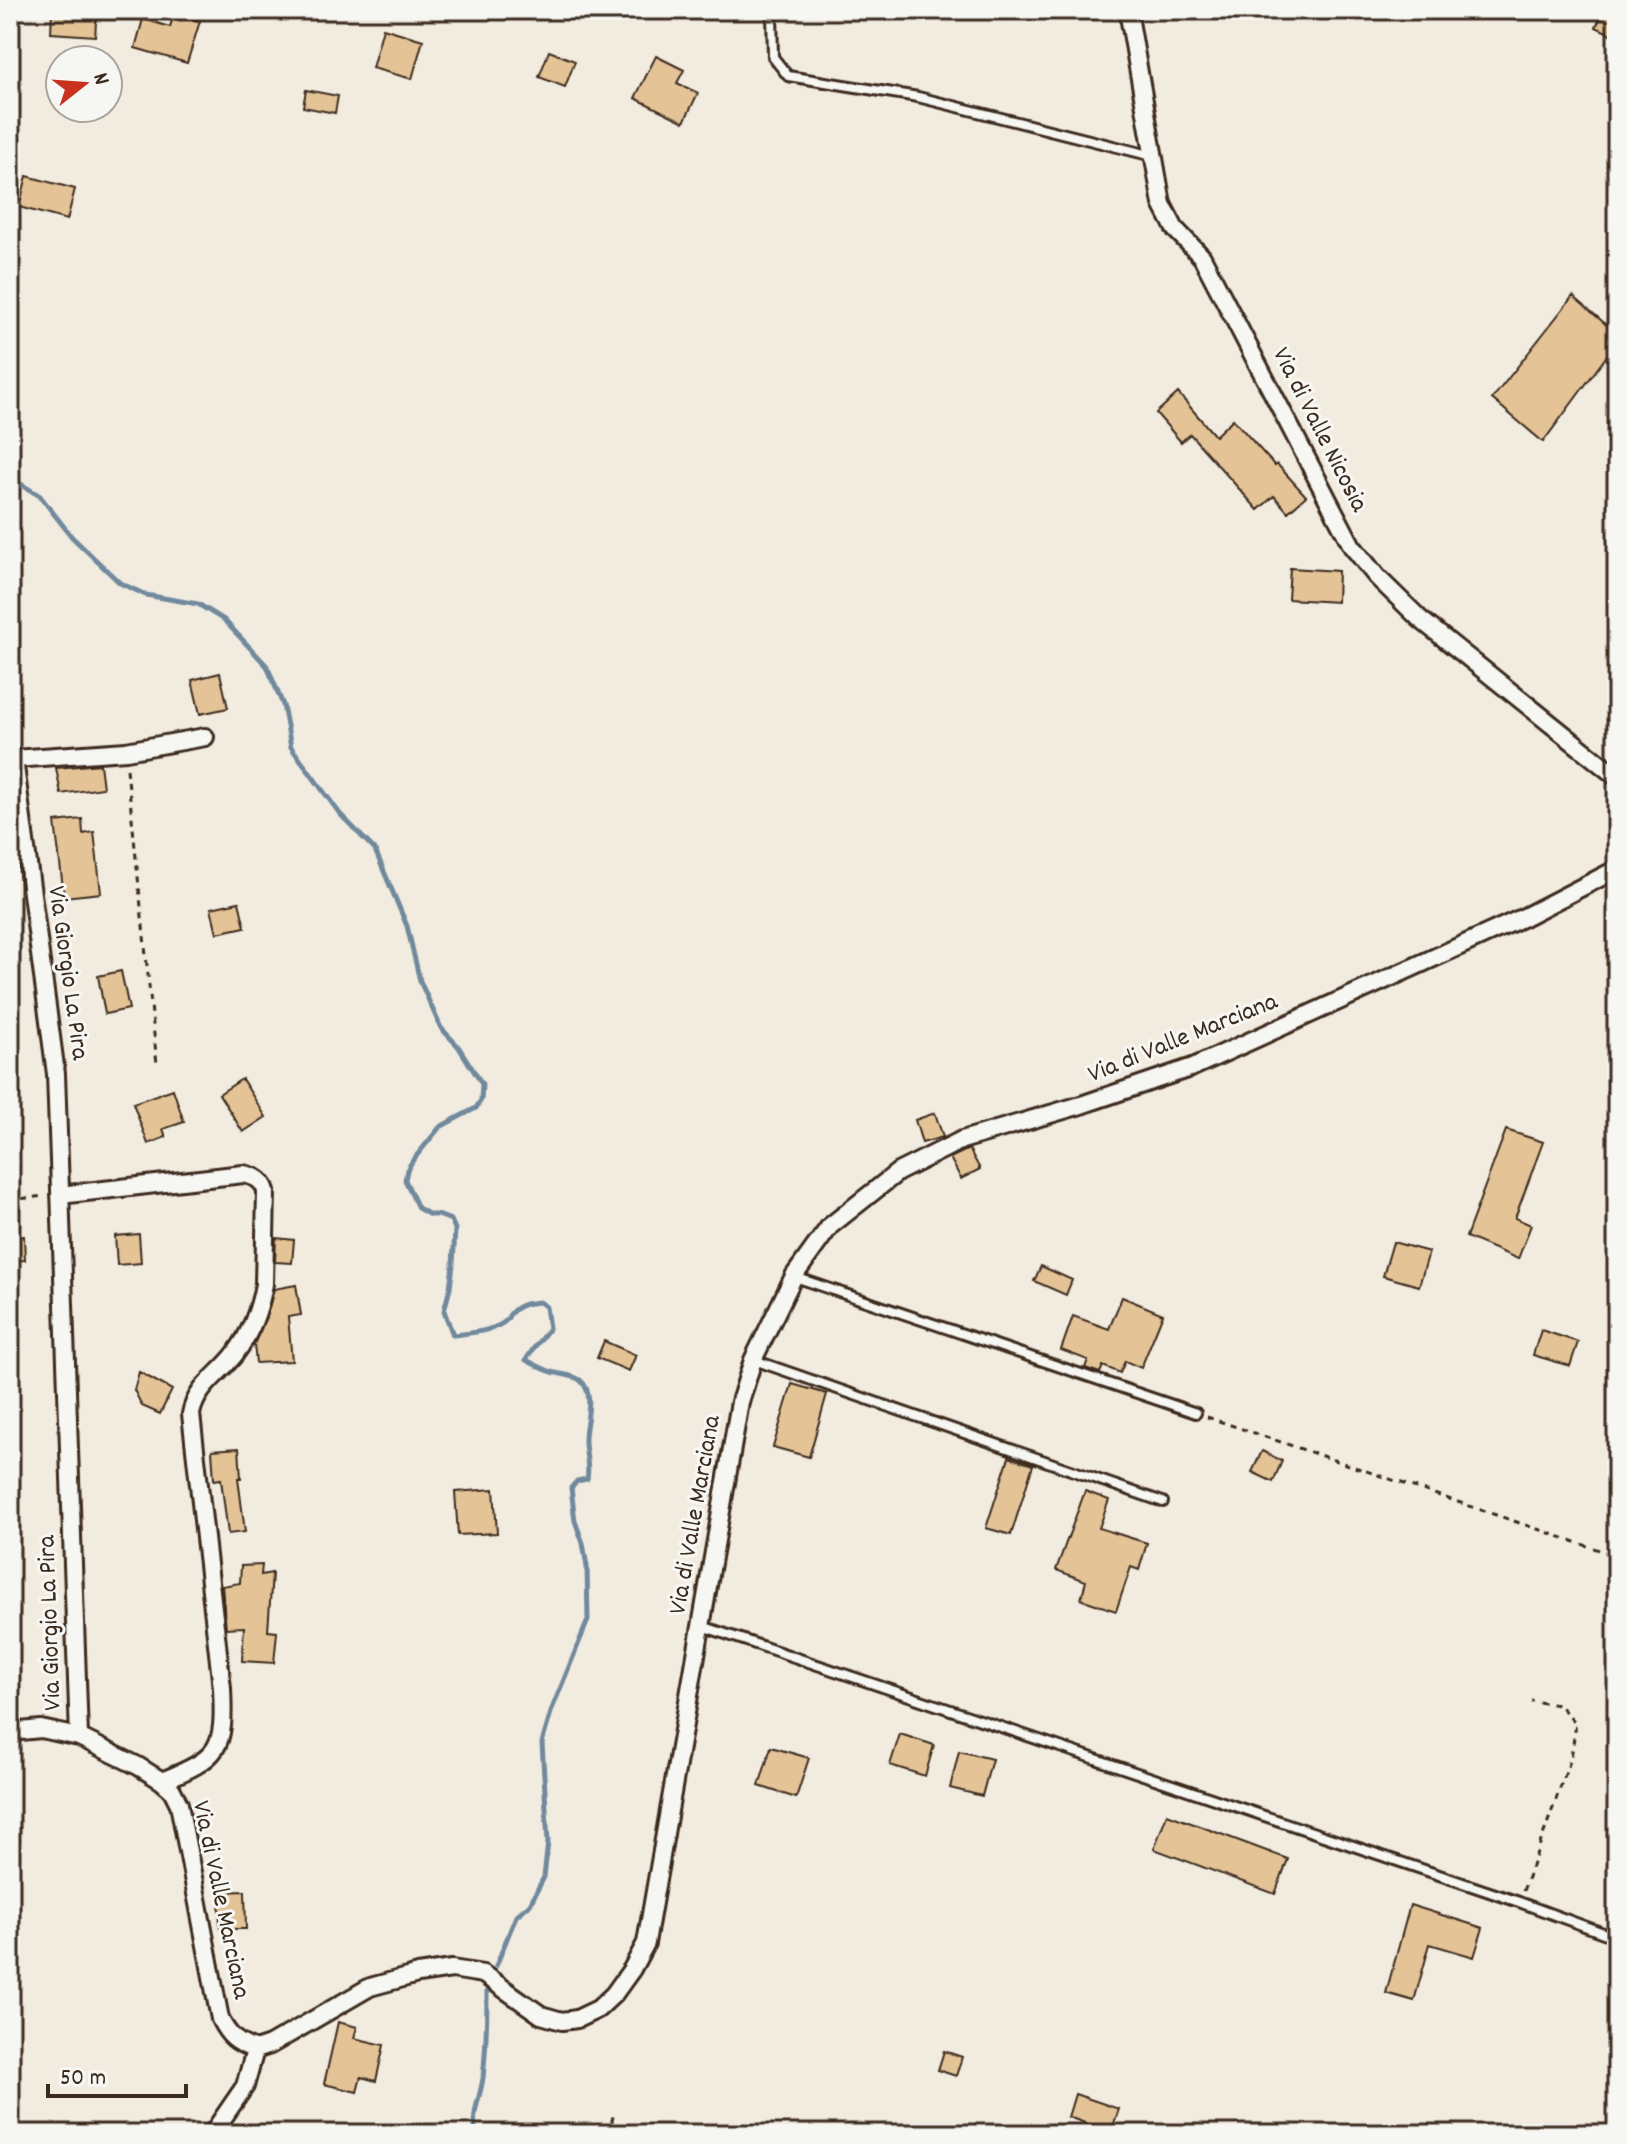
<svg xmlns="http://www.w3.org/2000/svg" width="1627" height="2144" font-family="Dekko,sans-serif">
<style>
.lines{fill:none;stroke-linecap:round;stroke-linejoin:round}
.stream{stroke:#71899d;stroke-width:5}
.building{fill:#e4c497;stroke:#3b2a1e;stroke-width:2}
.lane-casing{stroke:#3b2a1e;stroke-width:14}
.street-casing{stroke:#3b2a1e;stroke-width:22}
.path{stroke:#3b2a1e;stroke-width:3;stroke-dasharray:6 6;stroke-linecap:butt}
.lane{stroke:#f6f6f2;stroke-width:8}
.street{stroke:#f6f6f2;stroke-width:16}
.labels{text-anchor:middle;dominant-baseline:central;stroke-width:6;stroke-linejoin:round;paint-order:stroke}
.street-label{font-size:26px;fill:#3b2a1e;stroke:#f6f6f2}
</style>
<rect width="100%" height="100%" fill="#f2ece0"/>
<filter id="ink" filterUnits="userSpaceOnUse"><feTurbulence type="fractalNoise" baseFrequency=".0125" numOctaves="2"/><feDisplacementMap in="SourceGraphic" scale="16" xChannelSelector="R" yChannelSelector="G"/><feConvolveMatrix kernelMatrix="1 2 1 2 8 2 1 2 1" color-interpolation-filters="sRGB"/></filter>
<g filter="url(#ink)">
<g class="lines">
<!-- stream -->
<path class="stream" d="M 10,484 L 19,483 L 40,496 L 72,537 L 120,583 L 146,595 L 198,604 L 224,620 L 267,666 L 283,705 L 291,747 L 340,814 L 375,850 L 407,926 L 420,981 L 441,1028 L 458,1046 L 482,1084 L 481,1100 L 476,1108 L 440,1127 L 413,1160 L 407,1170 L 405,1180 L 418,1208 L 430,1215 L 438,1215 L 451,1220 L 455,1229 L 453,1265 L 450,1288 L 444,1311 L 453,1335 C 469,1333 489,1332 503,1323 C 509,1319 506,1319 511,1313 C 519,1304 529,1303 540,1302 L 546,1307 L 549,1328 C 542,1339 533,1347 526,1360 C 534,1364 541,1368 549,1371 C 559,1375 572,1374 580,1380 C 597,1394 584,1424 585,1441 C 585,1455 590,1465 587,1479 L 577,1481 L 571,1488 L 575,1521 L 583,1543 L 587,1567 L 588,1620 L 552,1709 L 542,1743 L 548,1842 L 544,1877 L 530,1904 L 516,1916 L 496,1966
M 476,2134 C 471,2112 480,2100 483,2078 C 486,2049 487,2020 487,1990"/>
</g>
<!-- building -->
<path class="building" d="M 52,10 L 97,10 L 95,36 L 51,33 Z
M 1604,10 L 1617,10 L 1617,37 L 1596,27 Z
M 174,13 L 200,21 L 187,63 L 135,48 L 143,19 L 170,27 Z
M 383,28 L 423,40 L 412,79 L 372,68 Z
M 549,51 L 575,61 L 565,87 L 539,77 Z
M 656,56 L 684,70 L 677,83 L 698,93 L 684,122 L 635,98 Z
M 306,90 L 338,96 L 335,113 L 303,107 Z
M 27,176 L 75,189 L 67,220 L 19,207 Z
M 1573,296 L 1617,334 L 1617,342 L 1543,442 L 1492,399 Z
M 1178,393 L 1215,436 L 1233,419 L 1275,466 L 1277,464 L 1306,496 L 1288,512 L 1274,496 L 1258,510 L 1190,434 L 1181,442 L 1156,413 Z
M 1290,568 L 1338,571 L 1337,602 L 1288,599 Z
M 220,673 L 228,708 L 200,714 L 192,680 Z
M 100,764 L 103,788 L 61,794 L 56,768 Z
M 82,819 L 83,834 L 94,832 L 101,893 L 64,897 L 55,822 Z
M 239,902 L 245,927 L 217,933 L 211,908 Z
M 121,971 L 129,1009 L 105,1014 L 98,976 Z
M 242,1079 L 266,1117 L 243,1132 L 219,1094 Z
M 173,1089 L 184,1122 L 163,1129 L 166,1137 L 148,1144 L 133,1103 Z
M 935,1113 L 943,1137 L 922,1143 L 915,1120 Z
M 1506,1130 L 1543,1142 L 1515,1218 L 1531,1225 L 1518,1259 L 1466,1237 Z
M 969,1149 L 980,1169 L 961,1179 L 950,1158 Z
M 139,1234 L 141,1263 L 117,1265 L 115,1236 Z
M 24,1236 L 25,1260 L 10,1261 L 10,1237 Z
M 276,1238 L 294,1240 L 292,1263 L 275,1262 Z
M 1393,1242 L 1429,1252 L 1419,1286 L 1383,1276 Z
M 1041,1266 L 1072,1280 L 1066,1295 L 1034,1281 Z
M 296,1285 L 301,1315 L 288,1317 L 292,1361 L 256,1363 L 254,1344 L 267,1315 L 274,1289 Z
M 1122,1297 L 1163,1314 L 1141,1368 L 1125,1361 L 1120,1373 L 1103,1366 L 1100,1373 L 1085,1368 L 1088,1360 L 1061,1350 L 1073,1316 L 1109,1329 Z
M 1541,1330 L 1578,1342 L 1570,1366 L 1533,1355 Z
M 604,1341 L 636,1355 L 629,1371 L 597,1358 Z
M 139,1372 L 172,1390 L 160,1414 L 142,1406 L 134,1390 Z
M 792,1384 L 827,1394 L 809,1457 L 773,1447 Z
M 239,1448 L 241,1478 L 238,1478 L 245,1532 L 228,1534 L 221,1479 L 214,1480 L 212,1450 Z
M 1262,1451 L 1282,1461 L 1273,1482 L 1252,1472 Z
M 1009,1457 L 1033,1465 L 1011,1535 L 986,1528 Z
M 494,1489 L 497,1533 L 458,1535 L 455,1492 Z
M 1085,1491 L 1109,1500 L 1099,1528 L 1147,1543 L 1139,1570 L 1131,1567 L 1116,1611 L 1081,1599 L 1086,1581 L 1056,1570 Z
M 262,1565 L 261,1575 L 272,1573 L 268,1631 L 277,1632 L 274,1663 L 242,1661 L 244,1627 L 226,1628 L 222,1586 L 240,1583 L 241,1566 Z
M 900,1734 L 934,1745 L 925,1776 L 890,1765 Z
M 771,1747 L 809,1758 L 796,1798 L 759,1786 Z
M 959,1751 L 992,1759 L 982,1796 L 950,1788 Z
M 1167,1814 L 1288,1859 L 1275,1894 L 1154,1849 Z
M 245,1891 L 246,1929 L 220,1929 L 219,1892 Z
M 1410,1905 L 1483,1928 L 1474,1957 L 1430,1944 L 1414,2001 L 1386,1993 Z
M 338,2022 L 357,2027 L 354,2038 L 384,2045 L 376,2081 L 361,2077 L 357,2092 L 324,2084 Z
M 944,2051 L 962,2057 L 956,2076 L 938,2070 Z
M 1075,2094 L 1119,2109 L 1111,2132 L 1068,2117 Z"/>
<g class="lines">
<!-- lane casing -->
<g class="lane-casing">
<path id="lane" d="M 769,10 L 772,14 L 773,57 L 788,76 L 918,97 L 1153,156
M 795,1277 L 1196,1413
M 754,1360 L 1163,1502
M 702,1626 L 1519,1902 L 1617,1938"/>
</g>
<!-- street casing -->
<g class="street-casing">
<path id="street" d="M 1128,10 L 1162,204 L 1175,229 L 1202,257 L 1352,546 L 1377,577 L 1420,619 L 1617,777
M 60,1195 L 243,1174 C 255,1176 263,1180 266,1191 L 264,1284 C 260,1308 250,1334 235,1354 C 219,1375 196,1387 191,1414 L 222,1688 C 225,1750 220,1757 162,1781
M 10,1732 L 41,1729 L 79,1737 L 138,1766 L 162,1781 L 172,1790 L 179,1804 L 220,2019 C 229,2037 236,2042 255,2050 L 270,2045 L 370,1987 L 418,1974 L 452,1969 L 483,1974 L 541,2015 L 562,2021 L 577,2019 L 598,2009 L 614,1994 L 632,1969 L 646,1943 L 740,1402 L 753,1360 L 794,1276 L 830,1226 L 898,1172 L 962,1140 L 1081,1105 L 1193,1067 L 1524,917 L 1617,869
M 79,1737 L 56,1074 L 14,759 L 126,751 L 205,737
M 212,2134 L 245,2086 L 255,2050"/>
</g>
<!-- path -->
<path class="path" d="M 127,769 L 157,1064
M 10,1200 L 44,1196
M 1207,1417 L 1617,1556
M 1523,1891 L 1571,1758 L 1576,1723 L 1559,1705 L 1531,1701
M 609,2134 L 614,2112"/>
<!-- lane -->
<use href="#lane" class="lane"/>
<!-- street -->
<use href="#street" class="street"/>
</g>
</g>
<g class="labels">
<!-- street labels -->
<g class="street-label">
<text transform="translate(1319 430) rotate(63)">Via di Valle Nicosia</text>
<text transform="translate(67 973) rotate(82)">Via Giorgio La Pira</text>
<text transform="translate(1183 1039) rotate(-22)">Via di Valle Marciana</text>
<text transform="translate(696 1515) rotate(-80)">Via di Valle Marciana</text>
<text transform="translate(51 1623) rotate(-92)">Via Giorgio La Pira</text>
<text transform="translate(220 1900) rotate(78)">Via di Valle Marciana</text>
</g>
</g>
<!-- margin -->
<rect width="1627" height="2144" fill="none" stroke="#f6f6f2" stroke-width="40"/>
<rect x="20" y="20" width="1587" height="2104" fill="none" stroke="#3b2a1e" stroke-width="3" filter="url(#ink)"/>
<!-- north arrow -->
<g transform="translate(84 84) rotate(73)"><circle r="38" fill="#f6f6f2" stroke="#aba49d" stroke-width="2"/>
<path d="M0-6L14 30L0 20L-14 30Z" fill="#c8321e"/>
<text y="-12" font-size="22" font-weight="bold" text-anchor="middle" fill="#3b2a1e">N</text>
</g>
<!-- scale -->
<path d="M48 2084v12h138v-12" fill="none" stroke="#3b2a1e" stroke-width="4"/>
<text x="60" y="2084" font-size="24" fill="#3b2a1e" stroke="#f6f6f2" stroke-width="6" paint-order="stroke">50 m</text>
</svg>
